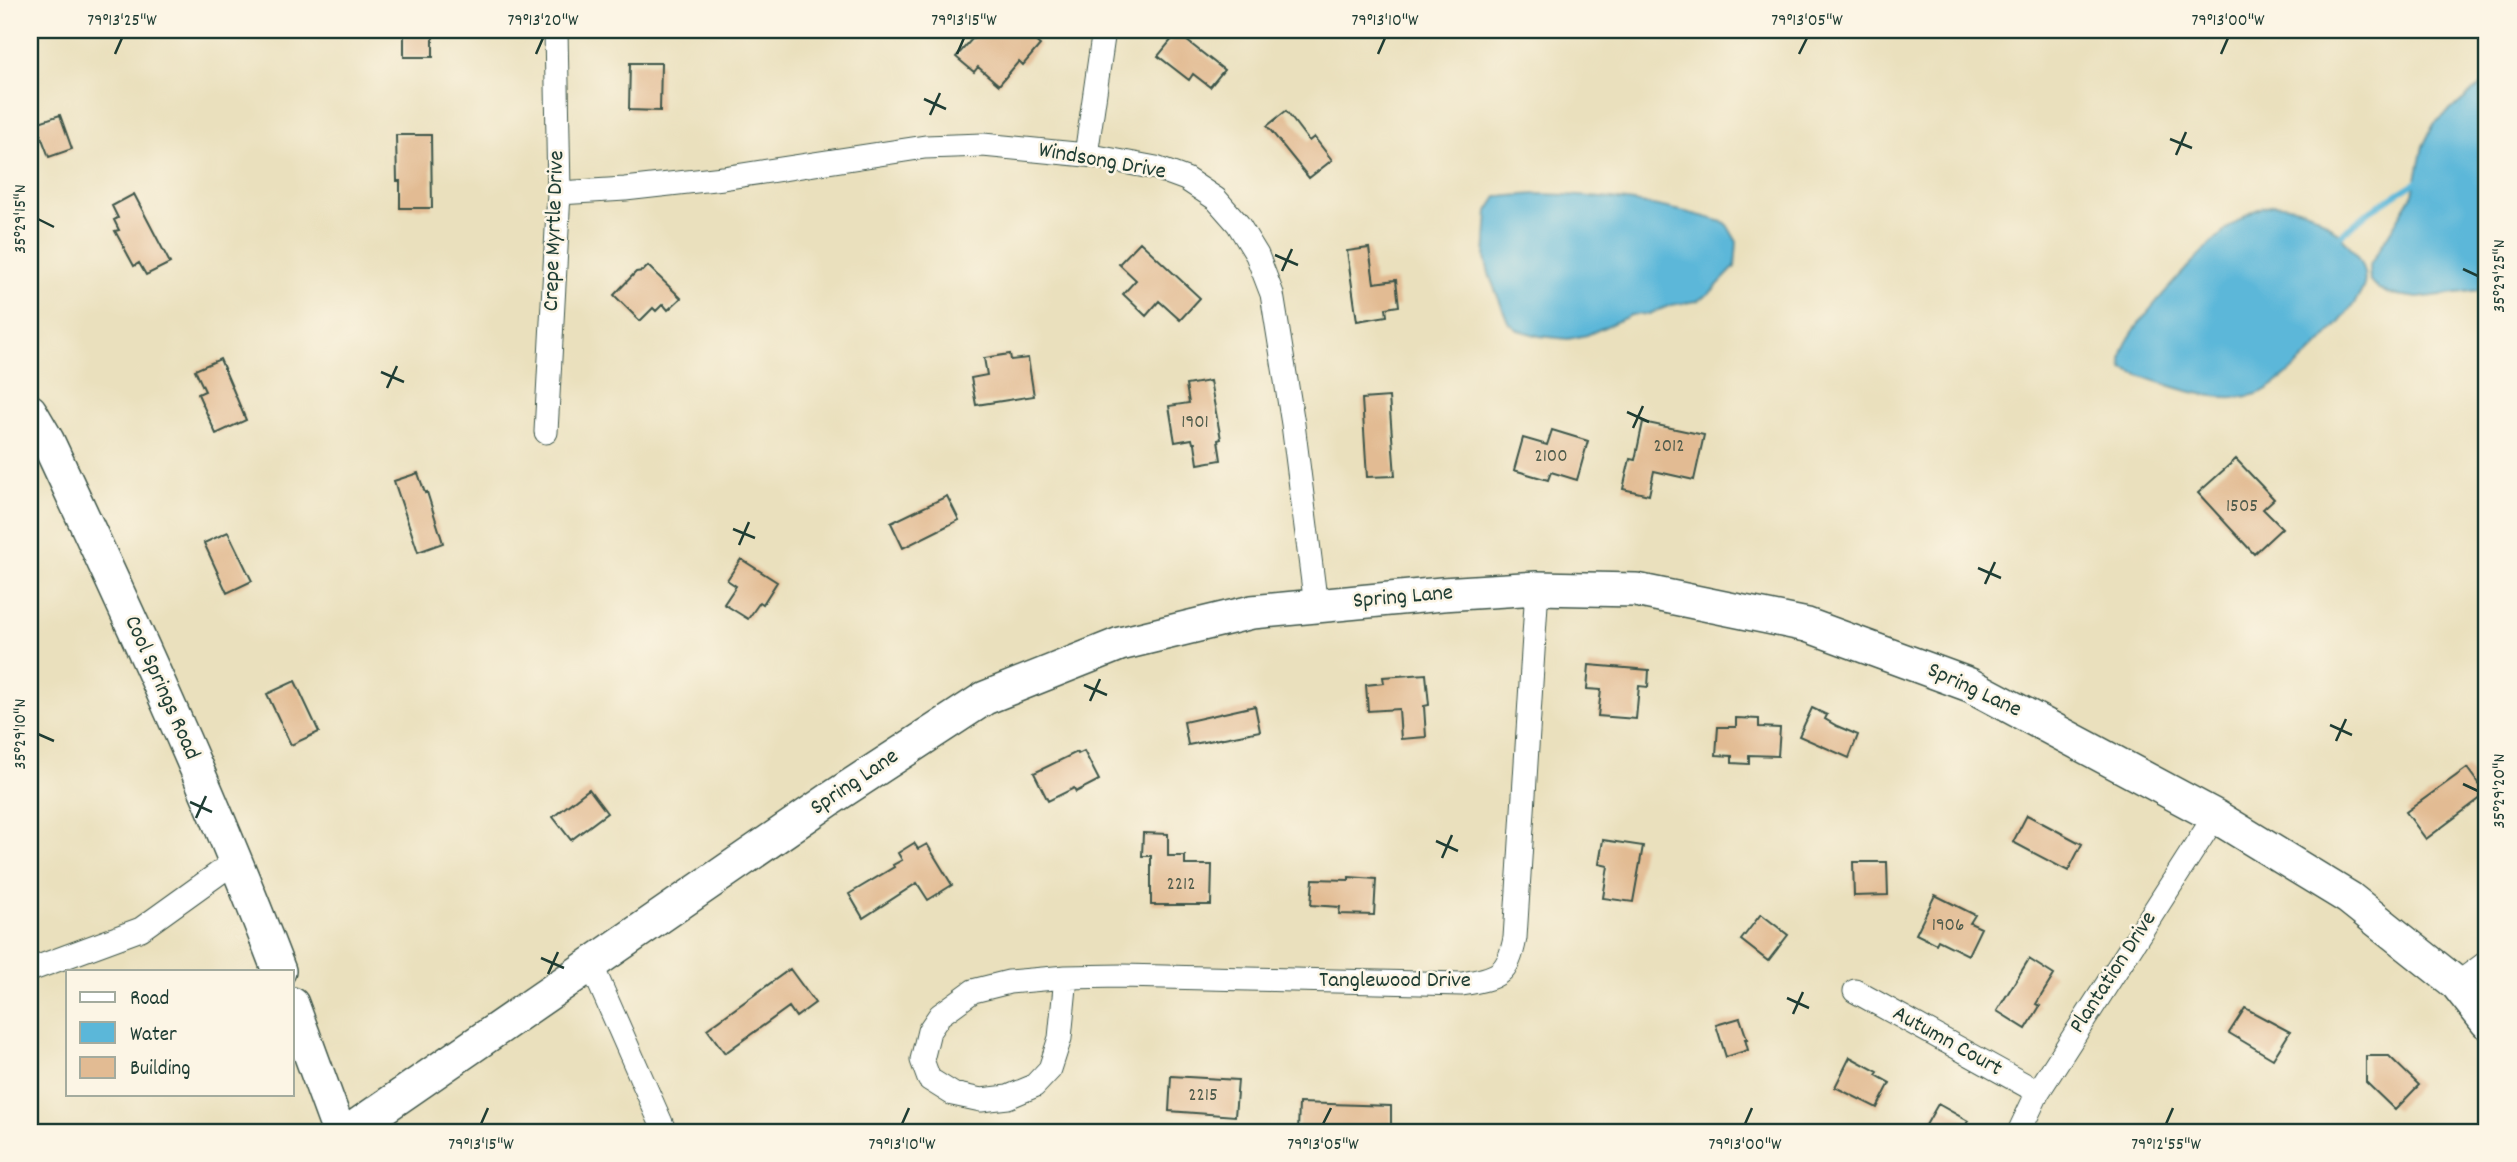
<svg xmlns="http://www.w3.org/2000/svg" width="2517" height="1162" font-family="Dekko,sans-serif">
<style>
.water{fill:#5bb7d9;stroke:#3d7a86;stroke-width:2}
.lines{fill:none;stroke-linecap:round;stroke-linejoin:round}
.stream{stroke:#5bb7d9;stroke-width:6}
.building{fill:#e2bb93}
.street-casing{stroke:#3d5549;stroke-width:25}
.secondary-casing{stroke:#3d5549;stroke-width:36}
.street{stroke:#fff;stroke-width:23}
.secondary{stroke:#fff;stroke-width:33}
.ticks{fill:none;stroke:#1f3d34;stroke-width:2.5}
.labels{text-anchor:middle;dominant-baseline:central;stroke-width:5;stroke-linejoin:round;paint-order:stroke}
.number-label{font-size:19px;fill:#505c4c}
.street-label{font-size:23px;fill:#1f3d34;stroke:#fcf5e5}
.neatline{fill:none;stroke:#1f3d34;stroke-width:2.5}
.ticks-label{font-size:18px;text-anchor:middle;fill:#1f3d34}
</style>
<rect width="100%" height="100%" fill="#fcf5e5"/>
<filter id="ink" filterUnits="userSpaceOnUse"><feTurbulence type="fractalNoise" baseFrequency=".0143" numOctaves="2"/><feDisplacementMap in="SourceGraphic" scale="14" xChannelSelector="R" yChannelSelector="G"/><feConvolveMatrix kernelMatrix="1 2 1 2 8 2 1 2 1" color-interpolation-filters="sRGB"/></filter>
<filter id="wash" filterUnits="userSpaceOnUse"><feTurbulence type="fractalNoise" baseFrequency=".00686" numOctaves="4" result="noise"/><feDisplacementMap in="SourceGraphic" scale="28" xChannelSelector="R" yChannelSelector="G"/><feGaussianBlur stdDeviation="1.57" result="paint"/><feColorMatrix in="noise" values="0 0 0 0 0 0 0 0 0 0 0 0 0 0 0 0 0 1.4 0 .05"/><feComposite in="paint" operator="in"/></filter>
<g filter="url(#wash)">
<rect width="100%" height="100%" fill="#eae0bd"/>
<!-- water -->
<path class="water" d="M 2487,80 L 2487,289 L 2418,298 L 2389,294 L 2377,288 L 2370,281 L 2369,266 L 2413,194 L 2423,146 L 2434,124 Z
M 1536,194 C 1600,195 1665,204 1726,223 L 1737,242 L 1735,267 L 1711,292 L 1697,301 L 1671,305 L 1649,314 L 1631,315 L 1587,335 L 1568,339 L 1539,336 L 1518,330 L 1508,322 L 1490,277 L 1485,258 L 1488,211 L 1497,197 Z
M 2274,204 C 2286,205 2299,207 2310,212 C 2331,222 2370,260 2364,285 C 2357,311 2283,386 2257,394 C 2217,406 2160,383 2123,369 C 2122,361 2121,355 2124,348 C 2136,319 2212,238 2239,220 C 2250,212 2261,207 2274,204 Z"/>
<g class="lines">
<!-- stream -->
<path class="stream" d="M 805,31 L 805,30
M 2335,240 L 2371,210 L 2423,178"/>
</g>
<g id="blocks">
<!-- building -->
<path class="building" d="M 404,30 L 433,30 L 433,57 L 404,57 Z
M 980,30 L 1022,30 L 1040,45 L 1023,65 L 1019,61 L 999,85 L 978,67 L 974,72 L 956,57 Z
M 1177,33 L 1224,70 L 1210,87 L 1193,74 L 1189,80 L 1158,56 Z
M 630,63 L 661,63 L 660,111 L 629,110 Z
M 1286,111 L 1309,141 L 1314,137 L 1332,160 L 1309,178 L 1267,126 Z
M 60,115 L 72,149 L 49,157 L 36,123 Z
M 396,135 L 431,135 L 432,208 L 400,208 L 400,181 L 397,181 Z
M 134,194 L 170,263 L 146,275 L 139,263 L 134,266 L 115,231 L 119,230 L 114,220 L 118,218 L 112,206 Z
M 1140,242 L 1200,298 L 1180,320 L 1159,301 L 1146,316 L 1123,294 L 1136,280 L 1119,264 Z
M 1369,248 L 1374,283 L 1396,280 L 1399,306 L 1386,308 L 1387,316 L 1357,321 L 1347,251 Z
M 648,266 L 681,298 L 668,310 L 663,304 L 656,311 L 653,308 L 640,321 L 614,295 L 636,272 L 643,271 Z
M 1010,354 L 1011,360 L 1028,358 L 1034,396 L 976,405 L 971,378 L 987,375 L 984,358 Z
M 220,359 L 246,420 L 216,434 L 198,394 L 205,391 L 195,370 Z
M 1210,381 L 1221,439 L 1218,440 L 1221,460 L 1198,464 L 1195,443 L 1193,443 L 1192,439 L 1175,442 L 1169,406 L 1189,403 L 1186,385 Z
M 1389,397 L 1395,476 L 1367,477 L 1362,399 Z
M 1643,422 L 1704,435 L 1694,480 L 1654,471 L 1649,495 L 1623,489 L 1630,459 L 1635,460 Z
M 1552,430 L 1588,441 L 1577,480 L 1551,472 L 1548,480 L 1514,470 L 1523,438 L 1547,445 Z
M 2236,459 L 2274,499 L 2263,509 L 2282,528 L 2254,554 L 2198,493 Z
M 418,473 L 425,493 L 427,492 L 443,543 L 418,552 L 394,481 Z
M 947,496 L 959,520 L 903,548 L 891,523 Z
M 228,532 L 252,581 L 227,593 L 204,543 Z
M 741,559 L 777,582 L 763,604 L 760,602 L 748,619 L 724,604 L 736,586 L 727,580 Z
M 1589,665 L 1649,670 L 1648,687 L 1639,686 L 1636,719 L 1598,716 L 1601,690 L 1587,689 Z
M 1426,674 L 1429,705 L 1424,706 L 1426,737 L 1401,739 L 1399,709 L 1368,711 L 1366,685 L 1384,683 L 1383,677 Z
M 295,681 L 319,732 L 291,745 L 267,694 Z
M 1255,706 L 1260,731 L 1188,745 L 1184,722 Z
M 1812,708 L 1827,715 L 1825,719 L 1837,726 L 1858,735 L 1849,758 L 1799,736 Z
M 1736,718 L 1759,719 L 1759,727 L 1780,728 L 1778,756 L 1749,755 L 1749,764 L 1732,763 L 1732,756 L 1716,755 L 1718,727 L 1736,727 Z
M 1084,751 L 1099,780 L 1076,792 L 1074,788 L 1048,801 L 1034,773 L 1077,752 L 1078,754 Z
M 2467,768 L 2486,794 L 2426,839 L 2406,812 Z
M 589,789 L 607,813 L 571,840 L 553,817 Z
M 2027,815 L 2082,844 L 2068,871 L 2013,842 Z
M 1143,833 L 1168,834 L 1168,856 L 1185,856 L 1185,865 L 1212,865 L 1211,905 L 1151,905 L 1151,856 L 1142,856 Z
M 1603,840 L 1643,846 L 1633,902 L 1603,898 L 1608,866 L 1599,864 Z
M 914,843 L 918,849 L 927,844 L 952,885 L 928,900 L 917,883 L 863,918 L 849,894 L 894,867 L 893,865 L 902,860 L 898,853 Z
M 1853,862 L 1887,862 L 1888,895 L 1854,896 Z
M 1349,877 L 1376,879 L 1374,915 L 1339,914 L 1340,907 L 1311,905 L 1313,879 L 1349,880 Z
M 1935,895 L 1975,915 L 1970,923 L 1981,928 L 1968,955 L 1938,940 L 1936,944 L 1916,934 Z
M 1761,914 L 1788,935 L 1768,961 L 1741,940 Z
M 2029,959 L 2054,975 L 2036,1004 L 2040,1006 L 2026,1029 L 1997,1011 Z
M 790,969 L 815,1003 L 796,1017 L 789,1007 L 725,1053 L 707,1029 Z
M 2245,1008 L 2290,1032 L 2273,1059 L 2229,1033 Z
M 1740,1018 L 1747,1039 L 1745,1039 L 1748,1050 L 1726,1057 L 1716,1025 Z
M 2366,1056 L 2389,1056 L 2419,1085 L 2395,1110 L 2366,1082 Z
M 1850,1057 L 1878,1072 L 1876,1075 L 1890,1083 L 1877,1108 L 1835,1087 Z
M 1171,1076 L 1238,1080 L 1235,1116 L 1169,1111 Z
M 1299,1103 L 1391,1106 L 1391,1132 L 1298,1132 Z
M 1938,1104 L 1968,1121 L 1962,1132 L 1922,1132 Z"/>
</g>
</g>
<g filter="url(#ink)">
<use href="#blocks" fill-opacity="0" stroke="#3d5549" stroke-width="2"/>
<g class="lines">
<!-- street casing -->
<g class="street-casing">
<path id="street" d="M 1086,155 L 1104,30
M 559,193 L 625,189 L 723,178 L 925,147 L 983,145 L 1086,155 L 1156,168 L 1186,179 L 1216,199 L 1238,224 L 1257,255 L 1272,294 L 1293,424 L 1316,606
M 546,432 L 559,193 L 556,30
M 591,964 L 665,1132
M 30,970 L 141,929 L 237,860
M 1066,977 L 1122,976 L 1462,984 C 1498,978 1508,975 1515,938 L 1537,588
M 1066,977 L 1060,1038 L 1050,1069 L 1034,1086 L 1008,1097 L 981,1100 L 953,1094 L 929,1079 L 922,1060 L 929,1031 L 940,1015 L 973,991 L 1009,982 Z
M 2457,984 L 2487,962
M 1855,991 L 2038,1092
M 2019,1132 L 2038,1092 L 2215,816"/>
</g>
<!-- secondary casing -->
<g class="secondary-casing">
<path id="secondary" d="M 30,411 L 47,440 C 129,615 210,790 279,971
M 292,1004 L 339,1132
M 348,1132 L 832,798 L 985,698 L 1120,644 L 1252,612 L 1442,594 L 1537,588 L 1636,590 L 1807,625 L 1970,685 L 2215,816 L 2349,898 L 2457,984 L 2487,1022"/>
</g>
<!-- street -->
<use href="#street" class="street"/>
<!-- secondary -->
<use href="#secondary" class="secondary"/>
</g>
</g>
<!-- ticks -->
<path class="ticks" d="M 115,54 L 122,38M 536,54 L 543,38M 957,54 L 964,38M 1378,54 L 1385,38M 1799,54 L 1807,38M 2221,54 L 2228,38M 924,99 L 946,109M 930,115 L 940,93M 2170,139 L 2192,148M 2176,155 L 2186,132M 38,219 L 54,227M 1275,255 L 1298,265M 2463,269 L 2478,276M 1282,271 L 1292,249M 381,372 L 404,382M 387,388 L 397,366M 1627,412 L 1649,422M 1633,428 L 1643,406M 733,529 L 755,538M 739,545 L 749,522M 1978,568 L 2001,578M 1985,584 L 1995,562M 1084,685 L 1107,695M 1090,701 L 1100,679M 2330,725 L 2352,735M 38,734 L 54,741M 2336,741 L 2346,719M 2463,784 L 2478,791M 190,802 L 212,812M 196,818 L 206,796M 1436,841 L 1458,851M 1442,858 L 1452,835M 541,958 L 564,968M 548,974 L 558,952M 1787,998 L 1809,1008M 1793,1014 L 1803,992M 481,1124 L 488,1108M 902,1124 L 909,1108M 1323,1124 L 1331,1108M 1745,1124 L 1752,1108M 2166,1124 L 2173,1108"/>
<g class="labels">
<!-- number labels -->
<g class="number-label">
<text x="1195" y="423">1901</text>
<text x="1669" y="447">2012</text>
<text x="1551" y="457">2100</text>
<text x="2242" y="507">1505</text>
<text x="1181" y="885">2212</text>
<text x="1948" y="926">1906</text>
<text x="1203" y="1096">2215</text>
</g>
<!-- street labels -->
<g class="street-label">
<text transform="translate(1102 162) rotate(10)">Windsong Drive</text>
<text transform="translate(555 231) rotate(-88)">Crepe Myrtle Drive</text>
<text transform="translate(1403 598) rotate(-5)">Spring Lane</text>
<text transform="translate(161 688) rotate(66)">Cool Springs Road</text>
<text transform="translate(1974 691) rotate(25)">Spring Lane</text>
<text transform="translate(855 783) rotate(-34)">Spring Lane</text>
<text transform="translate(2114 973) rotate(-57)">Plantation Drive</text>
<text x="1395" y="981">Tanglewood Drive</text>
<text transform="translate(1947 1042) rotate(29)">Autumn Court</text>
</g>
</g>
<!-- margin -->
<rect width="2517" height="1162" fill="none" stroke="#fcf5e5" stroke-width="77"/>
<!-- legend -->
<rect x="66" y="970" width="228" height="126" fill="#fcf5e5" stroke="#a4ab9e" stroke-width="2"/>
<rect x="80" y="992" width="35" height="10" fill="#ffffff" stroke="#a4ab9e" stroke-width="2"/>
<text x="130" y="1004" font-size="21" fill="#1f3d34">Road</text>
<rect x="80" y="1022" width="35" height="21" fill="#5bb7d9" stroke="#a4ab9e" stroke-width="2"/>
<text x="130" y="1040" font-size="21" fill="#1f3d34">Water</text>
<rect x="80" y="1057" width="35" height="21" fill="#e2bb93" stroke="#a4ab9e" stroke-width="2"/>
<text x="130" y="1074" font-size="21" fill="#1f3d34">Building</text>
<rect x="38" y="38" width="2440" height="1086" class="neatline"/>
<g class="ticks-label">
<text x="122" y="25">79°13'25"W</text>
<text x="543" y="25">79°13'20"W</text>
<text x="964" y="25">79°13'15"W</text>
<text x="1385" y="25">79°13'10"W</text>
<text x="1807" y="25">79°13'05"W</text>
<text x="2228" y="25">79°13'00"W</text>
<text transform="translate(19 219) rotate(-90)" y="6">35°29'15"N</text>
<text transform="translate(2498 276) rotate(-90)" y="6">35°29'25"N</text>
<text transform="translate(19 734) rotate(-90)" y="6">35°29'10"N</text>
<text transform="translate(2498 791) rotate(-90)" y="6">35°29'20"N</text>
<text x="481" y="1149">79°13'15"W</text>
<text x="902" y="1149">79°13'10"W</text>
<text x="1323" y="1149">79°13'05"W</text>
<text x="1745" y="1149">79°13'00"W</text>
<text x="2166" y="1149">79°12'55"W</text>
</g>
</svg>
